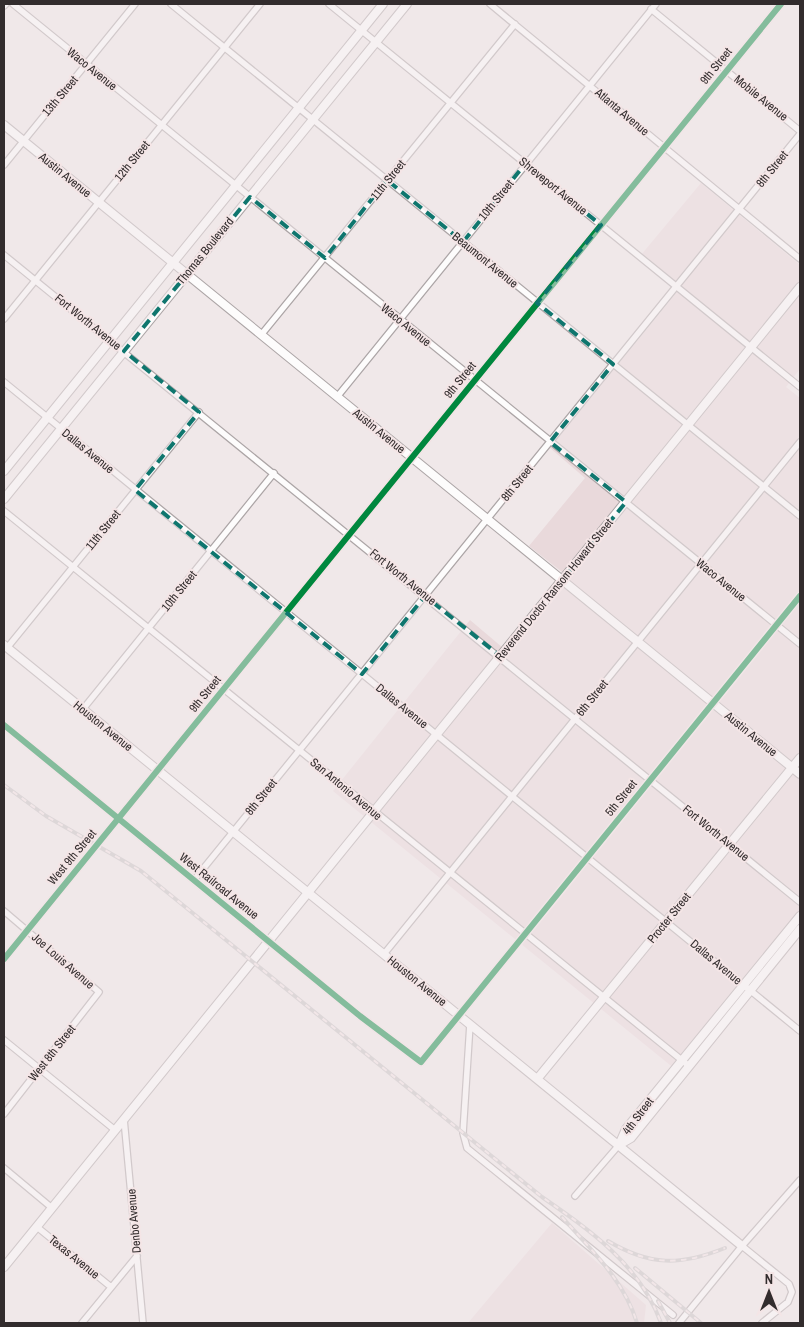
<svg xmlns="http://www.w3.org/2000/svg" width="804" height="1327" font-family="'Archivo Narrow',sans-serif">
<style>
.built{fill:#e9d9db}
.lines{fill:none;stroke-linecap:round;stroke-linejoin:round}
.street-casing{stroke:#aca5a6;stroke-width:8}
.secondary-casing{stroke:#aca5a6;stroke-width:10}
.street{stroke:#fdfcfc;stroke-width:5.5}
.secondary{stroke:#fdfcfc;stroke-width:8}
.rail-casing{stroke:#c6c3c4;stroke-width:4}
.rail{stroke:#f4e5e6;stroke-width:2;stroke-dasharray:5.5;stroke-linecap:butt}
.cycleway-casing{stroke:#f4e5e6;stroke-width:9}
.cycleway{stroke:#00873e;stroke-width:6}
.marked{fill:none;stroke:#0f766e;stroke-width:4;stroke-dasharray:10 6;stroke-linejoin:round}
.labels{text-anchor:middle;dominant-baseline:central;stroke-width:4;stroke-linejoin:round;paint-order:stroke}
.street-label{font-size:12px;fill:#322c2d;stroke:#f4e5e6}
</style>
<rect width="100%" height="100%" fill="#f0e8e9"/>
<!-- built -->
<path class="built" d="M 701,183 L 800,265 L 800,369 L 786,387 L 800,398 L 800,937 L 686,1078 L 333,791 L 470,620 L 509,653 L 571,579 L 529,546 L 585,478 L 550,448 L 681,287 L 641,255 Z
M 552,1223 L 646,1305 L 644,1323 L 468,1323 Z"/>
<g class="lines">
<!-- street casing -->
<g class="street-casing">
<path id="street" d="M 13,4 L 800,644
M 171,4 L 800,516
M 329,4 L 800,387
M 490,4 L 800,259
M 4,6 L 6,4
M 651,9 L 800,131
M 4,165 L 135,4
M 4,255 L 800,902
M 4,319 L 260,4
M 261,335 L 515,24
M 4,382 L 800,1031
M 337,397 L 656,4
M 4,511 L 689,1066
M 7,648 L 199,412
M 83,709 L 274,473
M 4,725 L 360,1016 L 421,1062 L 800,596
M 194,880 L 800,134
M 4,911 L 99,992 L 4,1114
M 384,954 L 800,442
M 4,959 L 781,4
M 470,1024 L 463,1133 L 467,1148 L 673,1315
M 4,1040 L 115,1130
M 124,1119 L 143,1323
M 4,1168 L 52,1208
M 575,1196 L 619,1145
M 37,1227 L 111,1287
M 742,1246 L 789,1284 L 792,1292 L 788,1302 L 762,1323
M 82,1323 L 137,1256
M 679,1323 L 742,1246 L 800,1180"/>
</g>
<!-- secondary casing -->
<g class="secondary-casing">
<path id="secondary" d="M 4,125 L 800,774
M 4,471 L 383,4
M 4,499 L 407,4
M 4,645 L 742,1246
M 538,1078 L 800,758
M 619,1145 L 626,1129 L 800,916
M 619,1145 L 631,1138 L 800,929
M 4,1267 L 800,287"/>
</g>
<!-- street -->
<use href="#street" class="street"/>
<!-- secondary -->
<use href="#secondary" class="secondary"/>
<!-- rail casing -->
<g class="rail-casing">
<path id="rail" d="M 4,785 L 46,816 L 141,871 L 542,1197 C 591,1231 640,1265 661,1323
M 562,1217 C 591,1250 624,1280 637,1323
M 608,1241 C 650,1266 680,1266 725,1248
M 635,1268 L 701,1323
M 658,1301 L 670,1323"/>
</g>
<!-- rail -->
<use href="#rail" class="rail"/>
<!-- cycleway casing -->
<g class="cycleway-casing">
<path id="cycleway" d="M 4,725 L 360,1016 L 421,1062 L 800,596
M 4,959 L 781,4"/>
</g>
<!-- cycleway -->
<use href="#cycleway" class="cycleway"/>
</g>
<!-- marked area -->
<path d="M0 0H804V1327H0ZM 525,164 L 601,225 L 537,303 L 613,364 L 550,442 L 626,502 L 500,656 L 425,596 L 362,674 L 135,490 L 199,412 L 124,351 L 250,197 L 325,258 L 387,180 L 463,242 Z" fill="#f0e8e9" fill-opacity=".55" fill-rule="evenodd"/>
<path class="marked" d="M 525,164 L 601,225 L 537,303 L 613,364 L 550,442 L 626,502 L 500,656 L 425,596 L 362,674 L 135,490 L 199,412 L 124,351 L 250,197 L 325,258 L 387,180 L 463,242 Z"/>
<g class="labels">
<!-- street labels -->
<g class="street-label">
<text transform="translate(716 66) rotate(-51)">9th Street</text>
<text transform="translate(92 69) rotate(39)">Waco Avenue</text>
<text transform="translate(60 96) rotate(-50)">13th Street</text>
<text transform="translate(761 98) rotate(39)">Mobile Avenue</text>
<text transform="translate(622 112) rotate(40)">Atlanta Avenue</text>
<text transform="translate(132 161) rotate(-51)">12th Street</text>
<text transform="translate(772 169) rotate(-51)">8th Street</text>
<text transform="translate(65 175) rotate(39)">Austin Avenue</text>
<text transform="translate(388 180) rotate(-51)">11th Street</text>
<text transform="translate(553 186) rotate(39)">Shreveport Avenue</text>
<text transform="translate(496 200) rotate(-51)">10th Street</text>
<text transform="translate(205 251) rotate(-51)">Thomas Boulevard</text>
<text transform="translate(485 260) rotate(39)">Beaumont Avenue</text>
<text transform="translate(88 322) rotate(39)">Fort Worth Avenue</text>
<text transform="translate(406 325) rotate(39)">Waco Avenue</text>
<text transform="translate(460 380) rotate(-51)">9th Street</text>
<text transform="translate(379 431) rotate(39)">Austin Avenue</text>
<text transform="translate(88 451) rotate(39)">Dallas Avenue</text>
<text transform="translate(517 483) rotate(-51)">8th Street</text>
<text transform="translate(103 530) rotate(-51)">11th Street</text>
<text transform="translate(403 577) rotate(39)">Fort Worth Avenue</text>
<text transform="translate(721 580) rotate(39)">Waco Avenue</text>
<text transform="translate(554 590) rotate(-51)">Reverend Doctor Ransom Howard Street</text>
<text transform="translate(179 591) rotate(-51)">10th Street</text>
<text transform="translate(205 694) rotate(-51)">9th Street</text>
<text transform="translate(592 698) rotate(-51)">6th Street</text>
<text transform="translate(402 706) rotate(39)">Dallas Avenue</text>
<text transform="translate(103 726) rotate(39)">Houston Avenue</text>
<text transform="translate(751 734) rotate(39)">Austin Avenue</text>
<text transform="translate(346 789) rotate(40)">San Antonio Avenue</text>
<text transform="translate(261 797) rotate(-51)">8th Street</text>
<text transform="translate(621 798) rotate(-51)">5th Street</text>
<text transform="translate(716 833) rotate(39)">Fort Worth Avenue</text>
<text transform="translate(72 857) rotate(-50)">West 9th Street</text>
<text transform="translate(219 886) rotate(39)">West Railroad Avenue</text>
<text transform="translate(669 918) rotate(-51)">Procter Street</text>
<text transform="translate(63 961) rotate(41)">Joe Louis Avenue</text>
<text transform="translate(716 962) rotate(40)">Dallas Avenue</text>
<text transform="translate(417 981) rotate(39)">Houston Avenue</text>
<text transform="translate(52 1053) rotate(-52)">West 8th Street</text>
<text transform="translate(638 1116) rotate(-53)">4th Street</text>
<text transform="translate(134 1221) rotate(-95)">Denbo Avenue</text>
<text transform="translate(74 1257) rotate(39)">Texas Avenue</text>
</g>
</g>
<!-- border -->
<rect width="804" height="1327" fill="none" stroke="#322c2d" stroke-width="10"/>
<!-- north arrow -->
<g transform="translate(769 1292)" stroke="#f4e5e6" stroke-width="4" paint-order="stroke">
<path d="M0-4L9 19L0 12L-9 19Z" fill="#322c2d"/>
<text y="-8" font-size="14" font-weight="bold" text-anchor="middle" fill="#322c2d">N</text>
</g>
</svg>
